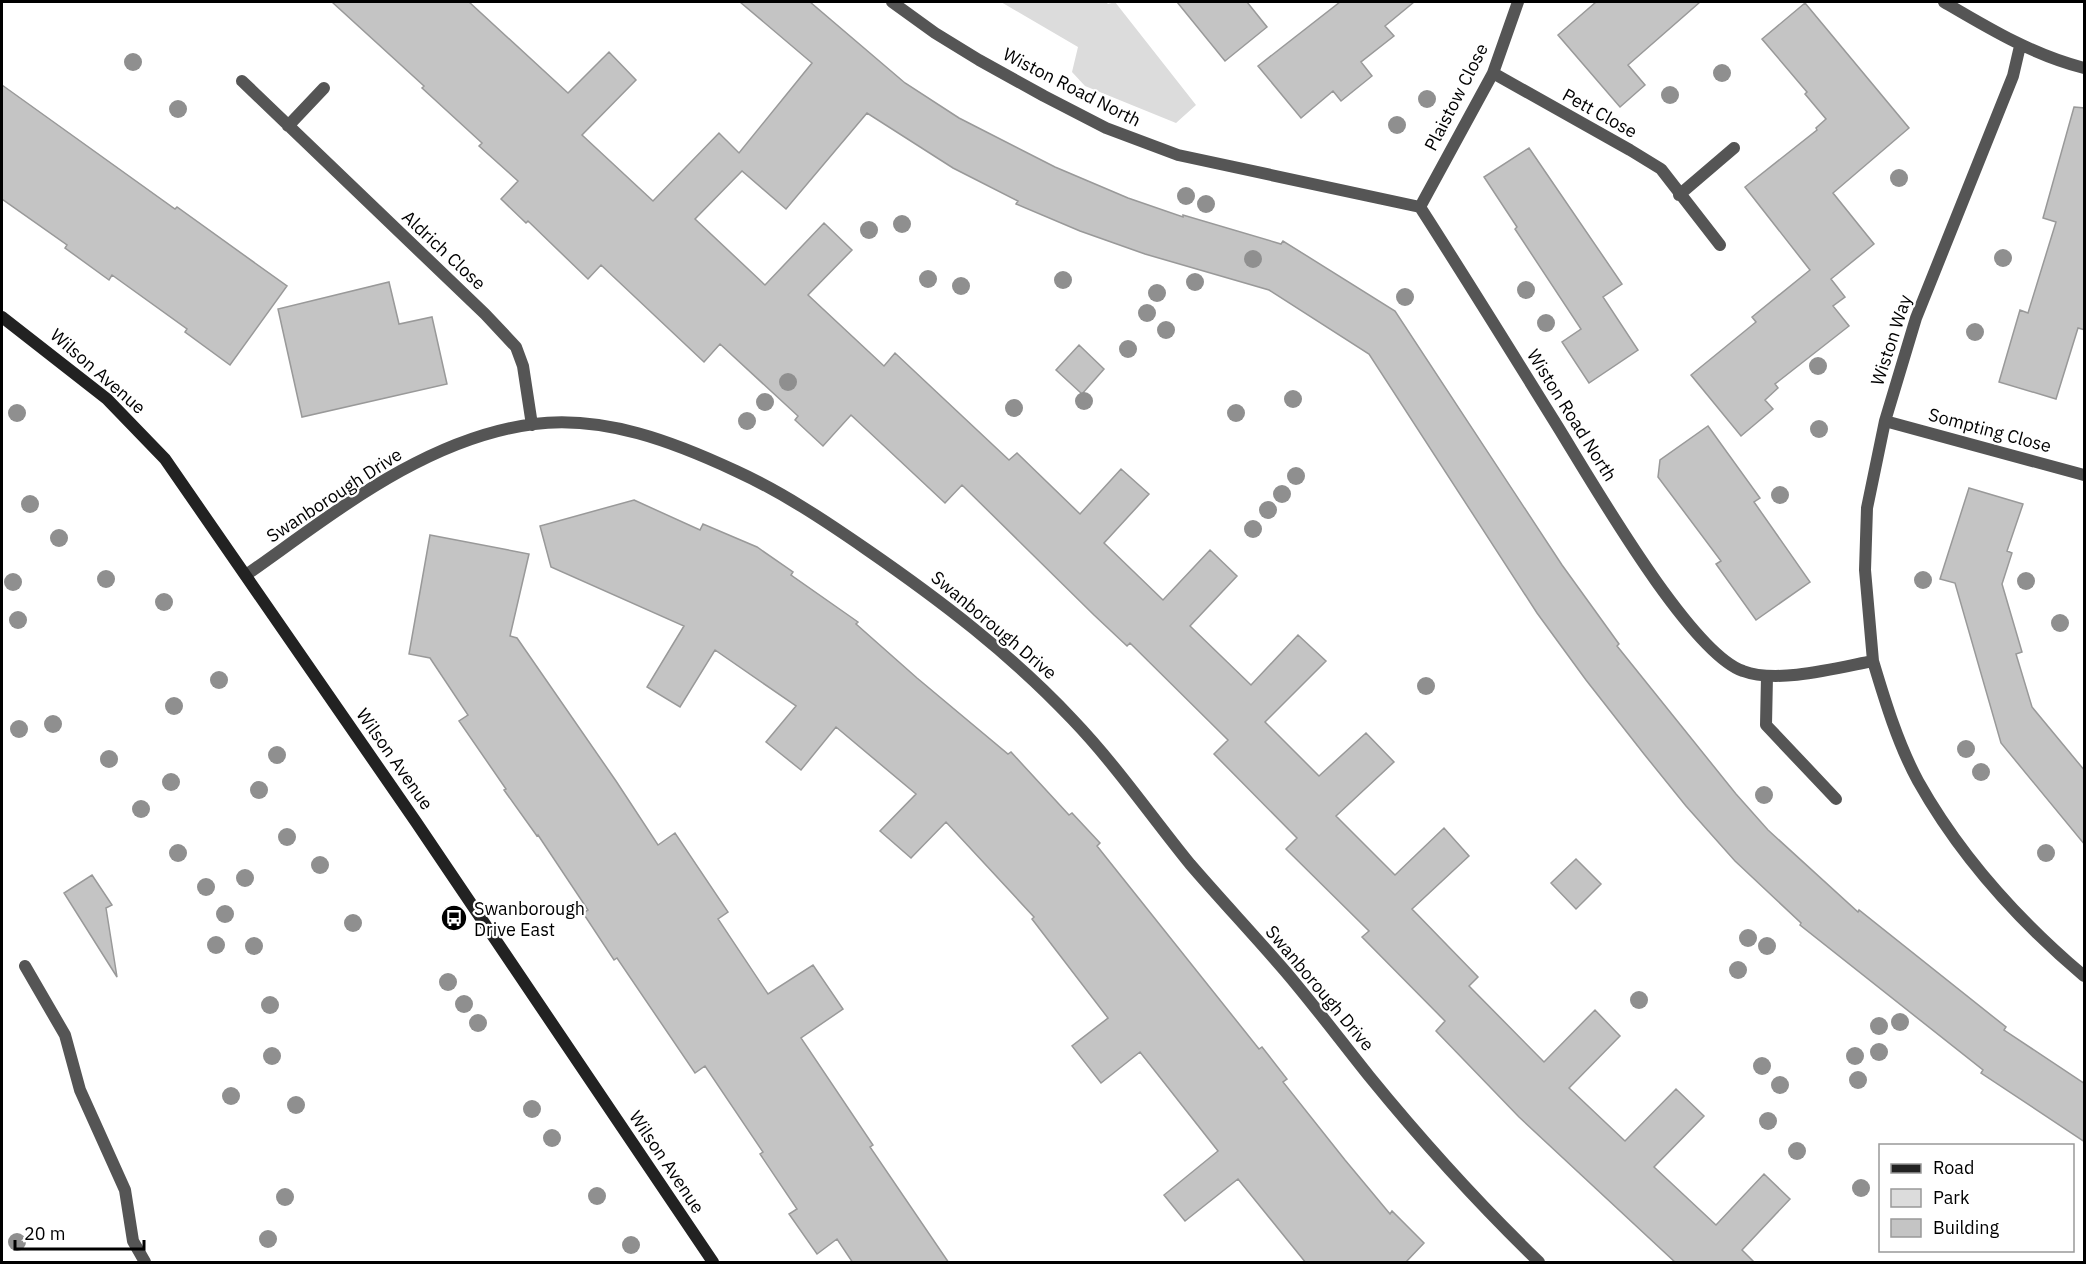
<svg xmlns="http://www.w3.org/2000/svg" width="2086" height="1264" font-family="'IBM Plex Sans',sans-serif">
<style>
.green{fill:#dcdcdc}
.building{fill:#c4c4c4;stroke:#999;stroke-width:1.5}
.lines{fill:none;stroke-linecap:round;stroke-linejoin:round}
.lane{stroke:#555;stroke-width:12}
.street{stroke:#555;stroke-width:12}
.secondary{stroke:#222;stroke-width:12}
.tree{fill:#8f8f8f}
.labels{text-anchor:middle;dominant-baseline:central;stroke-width:4.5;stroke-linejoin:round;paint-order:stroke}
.street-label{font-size:18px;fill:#000;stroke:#fff}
.poi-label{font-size:18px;fill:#000;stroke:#fff;text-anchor:start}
</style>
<rect width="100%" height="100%" fill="#fff"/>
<!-- green -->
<path class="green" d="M 1001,2 L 1106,2 L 1108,4 L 1115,2 L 1196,105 L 1176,123 L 1085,86 L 1072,72 L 1078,47 Z"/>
<!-- building -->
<path class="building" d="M 332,2 L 469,2 L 568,93 L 609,52 L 636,80 L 582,135 L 653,201 L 719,133 L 739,153 L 812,63 L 740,2 L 810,2 L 905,83 L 959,118 L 1055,167 L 1128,198 L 1183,217 L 1183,215 L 1281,244 L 1283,241 L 1395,311 L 1562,565 L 1619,644 L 1617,646 L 1736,794 L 1768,830 L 1858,912 L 1859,910 L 2006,1027 L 2004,1030 L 2085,1084 L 2085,1142 L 1981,1073 L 1983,1070 L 1800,925 L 1801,923 L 1735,861 L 1686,806 L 1644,754 L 1586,680 L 1537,613 L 1369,354 L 1269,290 L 1145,254 L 1080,231 L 1016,204 L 1018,201 L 953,168 L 867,113 L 786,209 L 742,171 L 695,219 L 765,285 L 824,223 L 852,250 L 808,295 L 884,366 L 895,353 L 1009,460 L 1017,453 L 1080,514 L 1121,469 L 1149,494 L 1104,543 L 1163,600 L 1210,550 L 1237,576 L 1190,626 L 1251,685 L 1298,635 L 1326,661 L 1265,722 L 1319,776 L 1366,733 L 1394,762 L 1336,816 L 1395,875 L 1444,828 L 1469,856 L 1412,909 L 1478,977 L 1469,986 L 1544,1062 L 1595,1010 L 1620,1036 L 1569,1088 L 1625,1141 L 1676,1089 L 1704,1116 L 1654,1167 L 1716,1225 L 1764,1174 L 1790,1199 L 1742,1250 L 1755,1263 L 1676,1263 L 1519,1117 L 1436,1031 L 1445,1021 L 1362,937 L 1369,931 L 1286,849 L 1297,838 L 1214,754 L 1228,740 L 1130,643 L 1127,646 L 1094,615 L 962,485 L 945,503 L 851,415 L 823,446 L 795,420 L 798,416 L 720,344 L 704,362 L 601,265 L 588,279 L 528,221 L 526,223 L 501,199 L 518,181 L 479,146 L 482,143 L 422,88 L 424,86 Z
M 1177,2 L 1247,2 L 1267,27 L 1225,61 Z
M 1340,2 L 1414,2 L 1385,26 L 1394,36 L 1361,62 L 1372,76 L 1341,101 L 1333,91 L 1301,118 L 1258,66 Z
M 1596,2 L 1700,2 L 1628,65 L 1645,85 L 1620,107 L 1558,35 Z
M 1805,3 L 1909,128 L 1833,193 L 1874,244 L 1831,279 L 1845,297 L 1833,306 L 1849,326 L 1775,384 L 1778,388 L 1765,400 L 1773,409 L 1741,436 L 1691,375 L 1756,322 L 1752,317 L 1810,270 L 1745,187 L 1817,130 L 1816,128 L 1826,119 L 1805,94 L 1807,92 L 1762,39 Z
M 2,85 L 175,209 L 177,207 L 287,286 L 230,365 L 185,332 L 187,329 L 112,275 L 109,280 L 65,248 L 67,245 L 2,199 Z
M 2074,107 L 2085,108 L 2085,330 L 2078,328 L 2056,399 L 1999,382 L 2020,310 L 2028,313 L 2056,222 L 2043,218 Z
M 1529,148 L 1622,284 L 1603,297 L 1638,350 L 1589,383 L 1562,342 L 1581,329 L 1515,229 L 1517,227 L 1484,177 Z
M 389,282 L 399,324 L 432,317 L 447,384 L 302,417 L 278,309 Z
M 1079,345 L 1104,369 L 1082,394 L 1056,370 Z
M 1708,426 L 1760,498 L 1754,502 L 1810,582 L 1756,620 L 1716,564 L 1721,561 L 1658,477 L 1660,460 Z
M 1969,488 L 2023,504 L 2007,551 L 2012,553 L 2002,584 L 2022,652 L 2016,654 L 2032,707 L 2085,771 L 2085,845 L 2001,743 L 1955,583 L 1940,579 Z
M 634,500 L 700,530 L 703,524 L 757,547 L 793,572 L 791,575 L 858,622 L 856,624 L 917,678 L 1008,754 L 1011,752 L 1069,815 L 1072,813 L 1100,843 L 1097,846 L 1259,1049 L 1262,1047 L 1287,1079 L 1283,1082 L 1345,1160 L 1390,1214 L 1392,1211 L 1424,1243 L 1405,1263 L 1306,1263 L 1238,1179 L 1185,1221 L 1164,1195 L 1218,1151 L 1140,1052 L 1101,1083 L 1072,1046 L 1108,1018 L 1032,919 L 1034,917 L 946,822 L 911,858 L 880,831 L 916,794 L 836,727 L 801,770 L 766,742 L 796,706 L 715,650 L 680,707 L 647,687 L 684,626 L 551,567 L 540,526 Z
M 430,535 L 529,554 L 510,636 L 517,638 L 616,781 L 658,845 L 675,833 L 728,912 L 718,919 L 768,994 L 813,965 L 843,1009 L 801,1038 L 873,1145 L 870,1147 L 949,1263 L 853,1263 L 837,1239 L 817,1254 L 789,1214 L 797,1209 L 760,1154 L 763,1152 L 705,1066 L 695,1073 L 617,958 L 614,960 L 583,913 L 588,910 L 538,835 L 537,836 L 504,790 L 506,789 L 459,721 L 468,715 L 430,658 L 409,654 Z
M 1576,859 L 1601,884 L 1576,909 L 1551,883 Z
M 92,875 L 112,905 L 106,908 L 117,977 L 64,893 Z"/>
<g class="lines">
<!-- lane -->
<path class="lane" d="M 1767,676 L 1766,725 L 1836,799
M 25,966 L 65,1035 L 80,1090 L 125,1190 L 133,1241 L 145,1262"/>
<!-- street -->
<path class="street" d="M 892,2 L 935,33 L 979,60 L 1044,96 L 1106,128 L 1178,155 L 1420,207 C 1465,277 1509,348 1553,419 C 1587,473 1688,652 1743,671 C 1777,684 1837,668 1873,661 C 1885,701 1898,744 1918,781 C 1960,856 2019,921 2084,976
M 1944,2 C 1990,29 2033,55 2084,68
M 1493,73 L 1630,150 L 1661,169 L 1720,245
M 242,81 L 485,314 L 516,347 L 523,366 L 532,425
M 288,126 L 324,88
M 1679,195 L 1734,148
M 1420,207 L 1493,73 L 1518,2
M 1885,421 L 2084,475
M 246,575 C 333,514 425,438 534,424 C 604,415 674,442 736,471 C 782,492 824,520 866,549 C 940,600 1011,654 1073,720 C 1116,765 1151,816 1190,864 C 1221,900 1254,935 1285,971 C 1314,1005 1341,1041 1369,1076 C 1422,1141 1479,1204 1539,1262
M 1873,661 L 1865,570 L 1867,508 L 1885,421 L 1916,318 L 2013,76 L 2020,46"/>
<!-- secondary -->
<path class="secondary" d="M 2,317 L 107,399 L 165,459 L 416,822 L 713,1262"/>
</g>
<!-- trees -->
<g class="tree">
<circle cx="133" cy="62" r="9"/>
<circle cx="1722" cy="73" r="9"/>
<circle cx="1670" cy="95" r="9"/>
<circle cx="1427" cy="99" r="9"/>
<circle cx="178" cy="109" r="9"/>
<circle cx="1397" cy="125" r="9"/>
<circle cx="1899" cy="178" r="9"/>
<circle cx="1186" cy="196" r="9"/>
<circle cx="1206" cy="204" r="9"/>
<circle cx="902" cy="224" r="9"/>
<circle cx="869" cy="230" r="9"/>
<circle cx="2003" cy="258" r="9"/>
<circle cx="1253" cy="259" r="9"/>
<circle cx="928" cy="279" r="9"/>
<circle cx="1063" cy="280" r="9"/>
<circle cx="1195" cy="282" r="9"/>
<circle cx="961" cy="286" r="9"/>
<circle cx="1526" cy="290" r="9"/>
<circle cx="1157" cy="293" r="9"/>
<circle cx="1405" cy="297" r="9"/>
<circle cx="1147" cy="313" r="9"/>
<circle cx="1546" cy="323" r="9"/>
<circle cx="1166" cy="330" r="9"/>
<circle cx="1975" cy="332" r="9"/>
<circle cx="1128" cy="349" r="9"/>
<circle cx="1818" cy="366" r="9"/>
<circle cx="788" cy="382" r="9"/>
<circle cx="1293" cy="399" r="9"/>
<circle cx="1084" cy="401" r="9"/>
<circle cx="765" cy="402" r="9"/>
<circle cx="1014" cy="408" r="9"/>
<circle cx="17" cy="413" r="9"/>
<circle cx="1236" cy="413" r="9"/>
<circle cx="747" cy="421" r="9"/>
<circle cx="1819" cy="429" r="9"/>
<circle cx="1296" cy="476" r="9"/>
<circle cx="1282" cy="494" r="9"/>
<circle cx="1780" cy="495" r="9"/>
<circle cx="30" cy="504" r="9"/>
<circle cx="1268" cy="510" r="9"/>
<circle cx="1253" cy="529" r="9"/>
<circle cx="59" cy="538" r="9"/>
<circle cx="106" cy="579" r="9"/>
<circle cx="1923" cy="580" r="9"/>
<circle cx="2026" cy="581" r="9"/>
<circle cx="13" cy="582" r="9"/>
<circle cx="164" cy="602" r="9"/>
<circle cx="18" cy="620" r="9"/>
<circle cx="2060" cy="623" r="9"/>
<circle cx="219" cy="680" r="9"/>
<circle cx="1426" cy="686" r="9"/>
<circle cx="174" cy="706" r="9"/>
<circle cx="53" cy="724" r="9"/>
<circle cx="19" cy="729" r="9"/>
<circle cx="1966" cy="749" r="9"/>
<circle cx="277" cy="755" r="9"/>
<circle cx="109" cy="759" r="9"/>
<circle cx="1981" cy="772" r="9"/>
<circle cx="171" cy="782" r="9"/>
<circle cx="259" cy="790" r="9"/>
<circle cx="1764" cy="795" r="9"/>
<circle cx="141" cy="809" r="9"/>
<circle cx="287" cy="837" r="9"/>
<circle cx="178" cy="853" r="9"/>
<circle cx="2046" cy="853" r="9"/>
<circle cx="320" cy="865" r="9"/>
<circle cx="245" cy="878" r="9"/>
<circle cx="206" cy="887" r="9"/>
<circle cx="225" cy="914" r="9"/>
<circle cx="353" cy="923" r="9"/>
<circle cx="1748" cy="938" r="9"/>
<circle cx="216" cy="945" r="9"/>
<circle cx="254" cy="946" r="9"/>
<circle cx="1767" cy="946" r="9"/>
<circle cx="1738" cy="970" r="9"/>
<circle cx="448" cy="982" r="9"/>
<circle cx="1639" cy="1000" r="9"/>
<circle cx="464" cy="1004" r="9"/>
<circle cx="270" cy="1005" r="9"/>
<circle cx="1900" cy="1022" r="9"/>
<circle cx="478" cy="1023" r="9"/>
<circle cx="1879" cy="1026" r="9"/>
<circle cx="1879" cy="1052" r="9"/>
<circle cx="272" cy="1056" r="9"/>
<circle cx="1855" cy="1056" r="9"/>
<circle cx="1762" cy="1066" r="9"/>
<circle cx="1858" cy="1080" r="9"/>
<circle cx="1780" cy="1085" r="9"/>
<circle cx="231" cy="1096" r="9"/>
<circle cx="296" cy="1105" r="9"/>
<circle cx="532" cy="1109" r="9"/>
<circle cx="1768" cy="1121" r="9"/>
<circle cx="552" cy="1138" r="9"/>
<circle cx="1797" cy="1151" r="9"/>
<circle cx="1861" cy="1188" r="9"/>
<circle cx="597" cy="1196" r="9"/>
<circle cx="285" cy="1197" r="9"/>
<circle cx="268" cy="1239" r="9"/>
<circle cx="17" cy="1242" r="9"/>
<circle cx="631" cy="1245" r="9"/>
</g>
<!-- icons -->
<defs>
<g id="bus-disc" transform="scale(1.35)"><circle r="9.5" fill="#000" stroke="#fff"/><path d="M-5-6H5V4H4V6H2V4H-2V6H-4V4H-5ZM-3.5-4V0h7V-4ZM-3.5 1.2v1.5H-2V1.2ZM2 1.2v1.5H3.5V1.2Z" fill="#fff"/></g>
</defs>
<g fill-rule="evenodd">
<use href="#bus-disc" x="454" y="918"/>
</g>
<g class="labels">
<!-- street labels -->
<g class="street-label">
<text transform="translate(1072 87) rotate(27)">Wiston Road North</text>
<text transform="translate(1456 97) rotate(-63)">Plaistow Close</text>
<text transform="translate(1600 113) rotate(29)">Pett Close</text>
<text transform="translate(444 250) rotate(43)">Aldrich Close</text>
<text transform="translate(1891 340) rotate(-72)">Wiston Way</text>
<text transform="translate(98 371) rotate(41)">Wilson Avenue</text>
<text transform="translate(1572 415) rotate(58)">Wiston Road North</text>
<text transform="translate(1990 430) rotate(15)">Sompting Close</text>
<text transform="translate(334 495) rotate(-33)">Swanborough Drive</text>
<text transform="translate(994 625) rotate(40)">Swanborough Drive</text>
<text transform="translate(395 759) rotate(55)">Wilson Avenue</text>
<text transform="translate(1320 988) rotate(50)">Swanborough Drive</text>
<text transform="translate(667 1162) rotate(56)">Wilson Avenue</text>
</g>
<!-- poi labels -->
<g class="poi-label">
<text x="474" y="908">Swanborough<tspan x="474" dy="21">Drive East</tspan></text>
</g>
</g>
<!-- border -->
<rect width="2086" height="1264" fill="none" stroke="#000000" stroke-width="6"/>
<!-- legend -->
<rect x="1879" y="1144" width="195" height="108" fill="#ffffff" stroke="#999999" stroke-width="1.5"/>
<rect x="1891" y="1164" width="30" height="9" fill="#222222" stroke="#999999" stroke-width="1.5"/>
<text x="1933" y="1174" font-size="18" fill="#000000">Road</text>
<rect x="1891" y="1189" width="30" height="18" fill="#dcdcdc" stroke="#999999" stroke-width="1.5"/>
<text x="1933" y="1204" font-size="18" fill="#000000">Park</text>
<rect x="1891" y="1219" width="30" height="18" fill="#c4c4c4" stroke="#999999" stroke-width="1.5"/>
<text x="1933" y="1234" font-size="18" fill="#000000">Building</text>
<!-- scale -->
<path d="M15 1240v9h129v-9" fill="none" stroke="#000000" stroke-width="3"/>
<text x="24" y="1240" font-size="18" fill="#000000" stroke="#ffffff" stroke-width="4.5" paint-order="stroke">20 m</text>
</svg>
